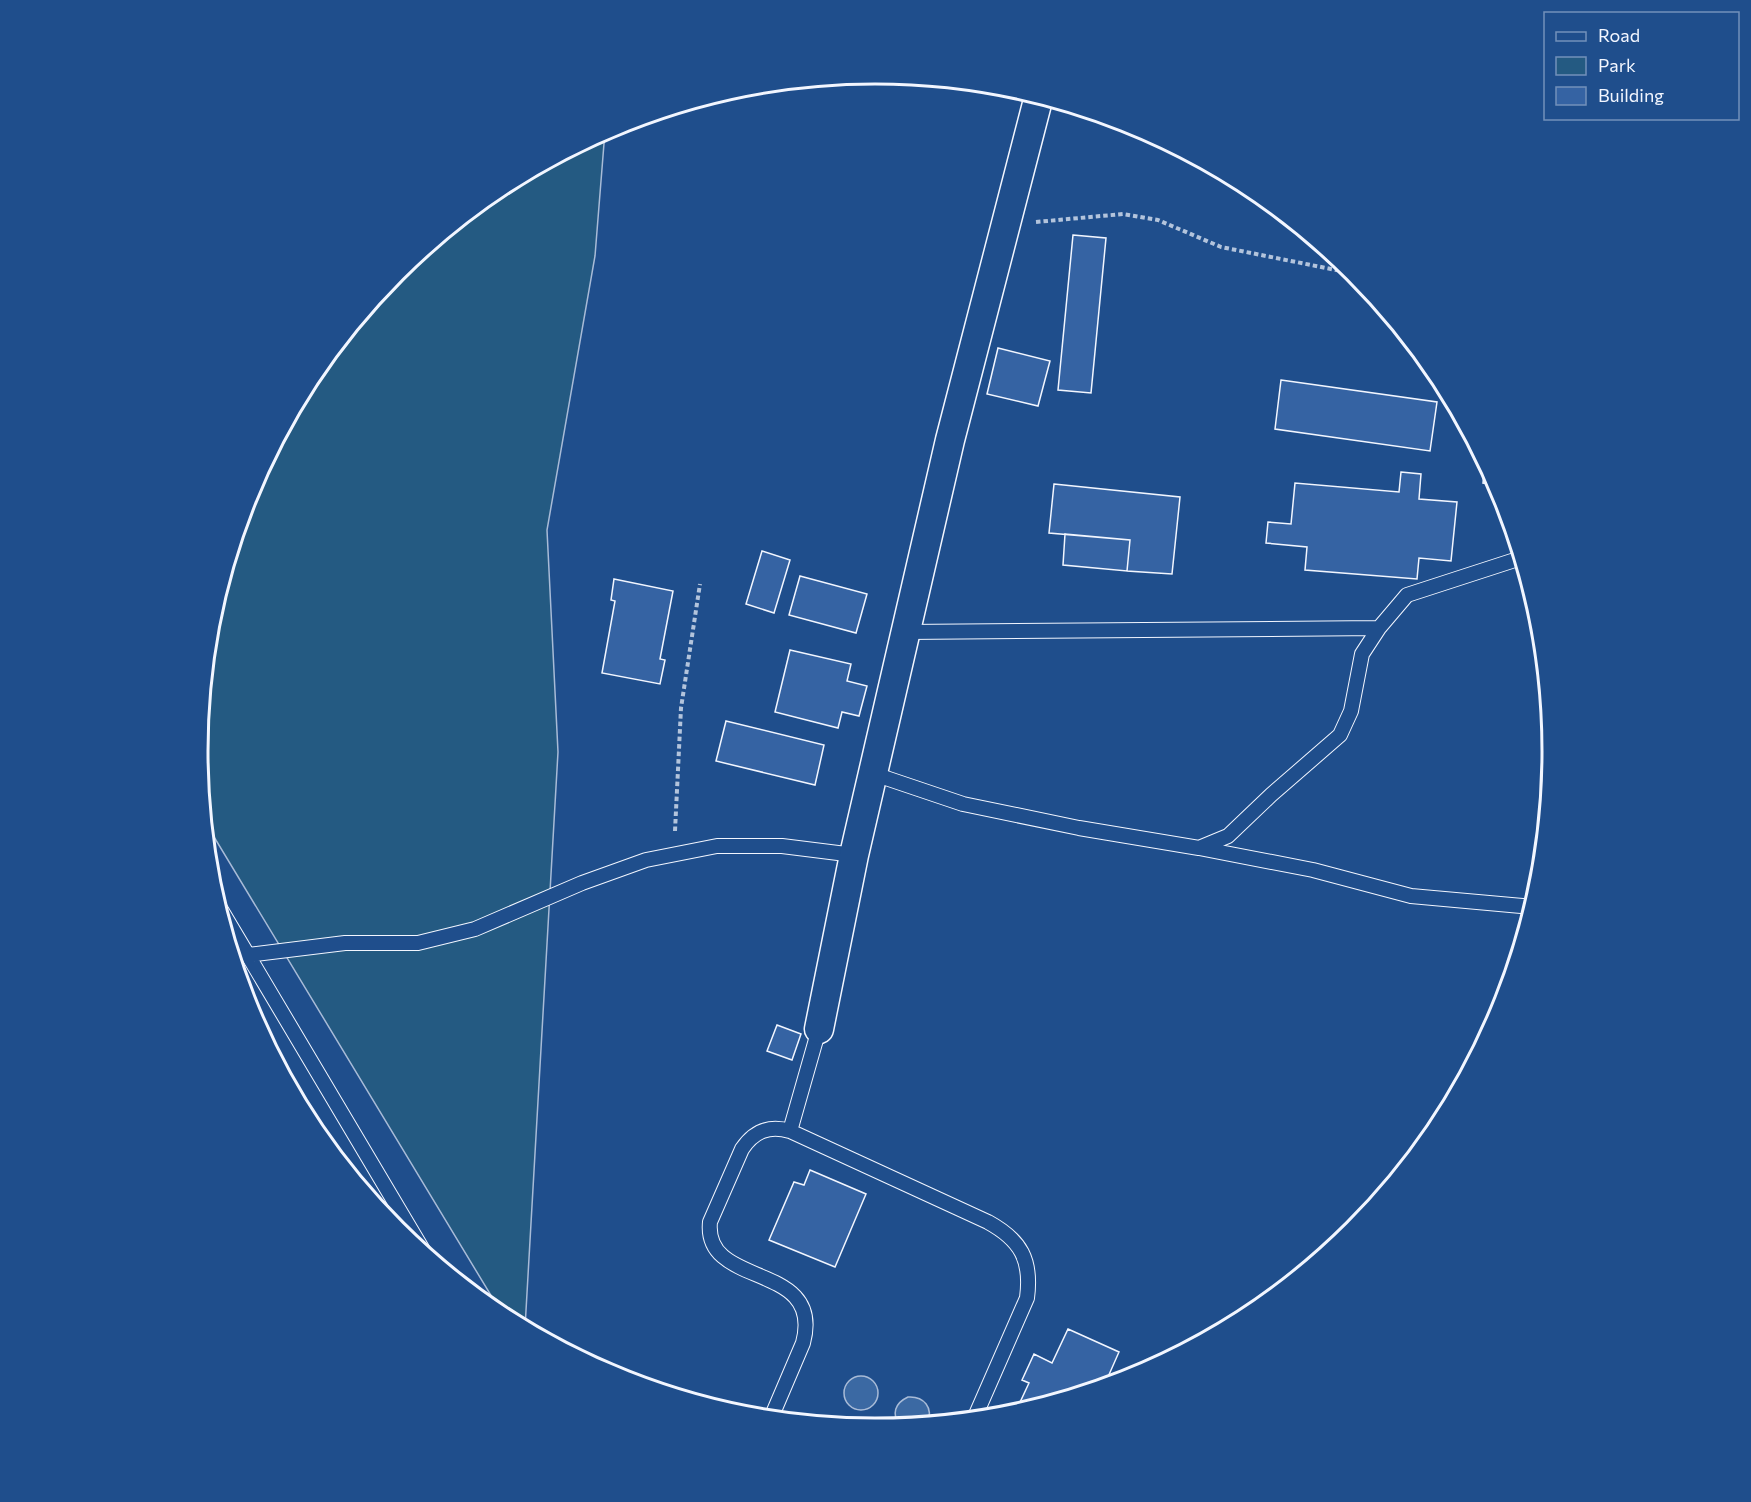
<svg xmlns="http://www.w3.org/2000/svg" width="1751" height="1502" font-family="Commissioner,sans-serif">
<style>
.green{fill:#245a82;stroke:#a8bbd7;stroke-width:1.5}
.water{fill:#3b69a3;stroke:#a8bbd7;stroke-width:1.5}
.building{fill:#3563a3;stroke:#f2f6ff;stroke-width:1.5}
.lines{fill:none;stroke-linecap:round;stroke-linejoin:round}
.lane-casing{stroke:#f2f6ff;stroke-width:16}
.street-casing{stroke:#f2f6ff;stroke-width:31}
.path{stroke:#b3c4dc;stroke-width:4;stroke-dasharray:4.5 3;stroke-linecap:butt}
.lane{stroke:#1f4e8c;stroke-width:14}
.street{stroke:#1f4e8c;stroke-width:28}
.rim{fill:none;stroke:#f2f6ff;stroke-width:3}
</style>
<rect width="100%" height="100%" fill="#1f4e8c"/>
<!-- green -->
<path class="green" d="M 605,131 L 595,256 L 547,530 L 558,752 L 525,1328 L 504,1317 L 205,822 L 198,751 L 211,618 L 250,491 L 312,374 L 397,272 L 499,187 Z"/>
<!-- water -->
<path class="water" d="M844 1393a17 17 0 1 1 34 0a17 17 0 1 1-34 0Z
M 908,1397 C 924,1396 934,1408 927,1423 L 900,1426 C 891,1414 895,1403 908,1397 Z"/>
<!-- building -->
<path class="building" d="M 1073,235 L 1106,238 L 1091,393 L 1058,390 Z
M 998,348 L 1050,361 L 1038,406 L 987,394 Z
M 1281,380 L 1437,402 L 1430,451 L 1275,429 Z
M 1485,462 L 1498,485 L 1483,483 Z
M 1401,472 L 1421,474 L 1419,499 L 1457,502 L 1451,561 L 1419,558 L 1417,579 L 1305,570 L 1307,547 L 1266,543 L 1268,522 L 1291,524 L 1295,483 L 1399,492 Z
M 1054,484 L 1180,497 L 1172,574 L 1127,571 L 1130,540 L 1049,533 Z
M 1065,534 L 1130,540 L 1127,571 L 1063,565 Z
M 762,551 L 790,560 L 774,613 L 746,604 Z
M 800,576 L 867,594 L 856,633 L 789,615 Z
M 614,579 L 673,591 L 660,659 L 665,660 L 660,684 L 602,673 L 615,601 L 611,600 Z
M 790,650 L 851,664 L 847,681 L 867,686 L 859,716 L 842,712 L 838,728 L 775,712 Z
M 726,721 L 824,745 L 815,785 L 716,761 Z
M 777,1025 L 801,1034 L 792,1060 L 767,1051 Z
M 810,1170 L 866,1194 L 835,1267 L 769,1240 L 794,1182 L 804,1185 Z
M 1068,1329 L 1119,1352 L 1104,1386 L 1015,1413 L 1029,1383 L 1022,1380 L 1034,1354 L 1052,1363 Z"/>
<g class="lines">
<!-- lane casing -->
<g class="lane-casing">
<path id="lane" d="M 906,632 L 1379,628
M 874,774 L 963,804 L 1079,828 L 1199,848 L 1228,836 L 1271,795 L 1340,735 L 1351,711 L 1362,654 L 1379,628 L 1407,595 L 1521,558
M 1199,848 L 1313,870 L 1411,896 L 1533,907
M 217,903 L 426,1255
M 248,955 L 345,943 L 418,943 L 475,929 L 582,883 L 646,860 L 717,846 L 782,846 L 854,855
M 790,1131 L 819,1029
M 771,1418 L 803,1343 C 825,1260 703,1290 710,1222 L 742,1149 C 754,1131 769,1125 790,1131 L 988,1222 C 1021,1240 1032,1260 1027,1298 L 974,1419"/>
</g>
<!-- street casing -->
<g class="street-casing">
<path id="street" d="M 819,1029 L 854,855 L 950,440 L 1039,96"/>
</g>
<!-- path -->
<path class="path" d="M 1036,222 L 1123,214 L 1158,220 L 1221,247 L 1356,274
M 675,831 L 681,708 L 700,584"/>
<!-- lane -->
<use href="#lane" class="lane"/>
<!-- street -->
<use href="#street" class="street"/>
</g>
<!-- crop -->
<path d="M0 0H1751V1502H0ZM208 751a667 667 0 1 1 1334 0a667 667 0 1 1-1334 0Z" fill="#1f4e8c" fill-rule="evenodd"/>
<path class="rim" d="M208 751a667 667 0 1 1 1334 0a667 667 0 1 1-1334 0Z"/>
<!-- legend -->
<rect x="1544" y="12" width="195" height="108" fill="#1f4e8c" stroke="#7391ba" stroke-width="1.5"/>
<rect x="1556" y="32" width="30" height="9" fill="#1f4e8c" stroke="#7391ba" stroke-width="1.5"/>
<text x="1598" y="42" font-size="18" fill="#f2f6ff">Road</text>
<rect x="1556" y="57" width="30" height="18" fill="#245a82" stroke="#7391ba" stroke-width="1.5"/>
<text x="1598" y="72" font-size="18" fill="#f2f6ff">Park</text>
<rect x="1556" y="87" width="30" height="18" fill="#3563a3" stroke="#7391ba" stroke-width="1.5"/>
<text x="1598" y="102" font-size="18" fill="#f2f6ff">Building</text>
</svg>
